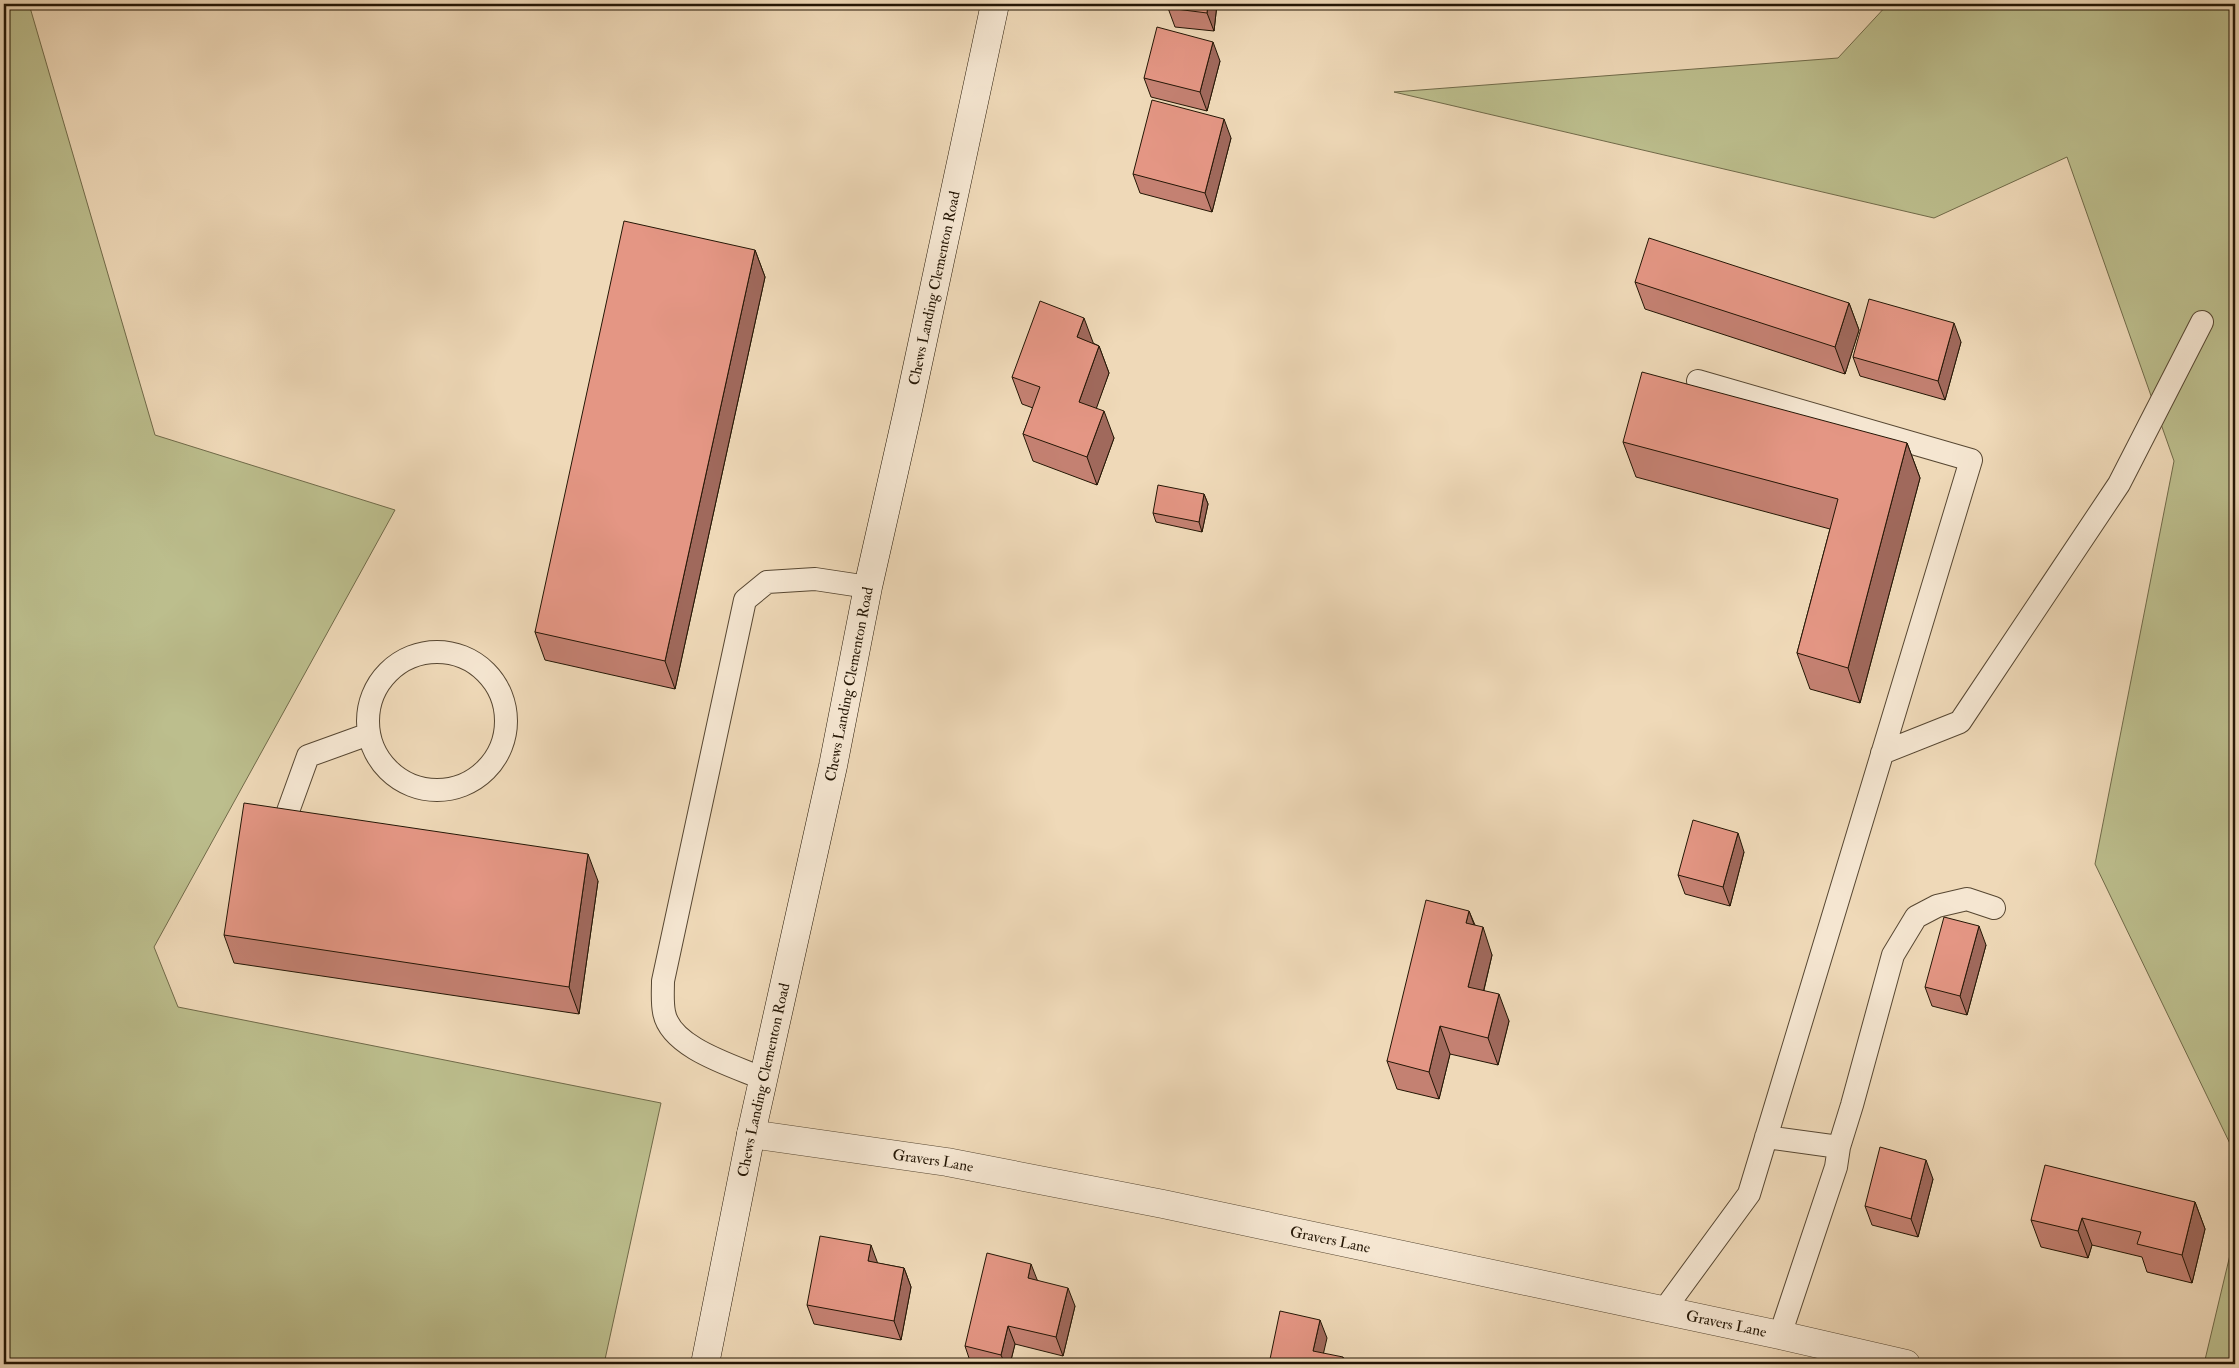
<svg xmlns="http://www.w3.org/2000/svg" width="2239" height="1368" font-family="'IM FELL Double Pica',serif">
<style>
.green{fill:#bcbe8d;stroke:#706a49}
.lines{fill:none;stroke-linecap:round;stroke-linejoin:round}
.lane-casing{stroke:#574732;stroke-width:24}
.street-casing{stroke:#574732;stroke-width:29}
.secondary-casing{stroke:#241605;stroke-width:29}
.lane{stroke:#f5e6d1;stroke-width:22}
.street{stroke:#f5e6d1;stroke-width:28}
.secondary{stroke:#f5e6d1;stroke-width:28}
.wall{fill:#c48172;stroke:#241605}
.shaded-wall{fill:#a0695c;stroke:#241605}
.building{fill:#e49684;stroke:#241605}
.labels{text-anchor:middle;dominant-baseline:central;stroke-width:5;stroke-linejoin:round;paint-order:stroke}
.street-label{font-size:15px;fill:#241605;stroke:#f5e6d1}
</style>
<rect width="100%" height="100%" fill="#efd9b8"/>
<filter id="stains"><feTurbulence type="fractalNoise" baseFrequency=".004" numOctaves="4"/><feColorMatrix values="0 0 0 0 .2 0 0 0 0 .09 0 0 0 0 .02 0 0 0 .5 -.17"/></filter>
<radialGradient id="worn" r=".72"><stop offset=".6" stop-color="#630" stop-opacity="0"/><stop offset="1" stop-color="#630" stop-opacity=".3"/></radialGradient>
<!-- green -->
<path class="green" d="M 4,4 L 29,4 L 155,435 L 395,510 L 154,947 L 178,1007 L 661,1103 L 604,1364 L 4,1364 Z
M 1888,4 L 2235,4 L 2235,1154 L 2095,864 L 2174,461 L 2067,157 L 1934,218 L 1394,92 L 1838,58 Z
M 2235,1234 L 2235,1364 L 2204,1364 Z"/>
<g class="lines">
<!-- lane casing -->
<g class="lane-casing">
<path id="lane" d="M368 721a69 69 0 1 1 138 0a69 69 0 1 1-138 0Z
M 1882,753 L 1960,722 L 2119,484 L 2202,322
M 287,814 L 308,756 L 369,734
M 764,1079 C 734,1066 670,1048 664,1012 C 662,1002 663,991 663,981 L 745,600 L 767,582 L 815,579 L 868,587
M 1766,1137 L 1839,1147 L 1836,1167 L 1780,1335
M 1839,1147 L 1852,1105 L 1893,955 L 1916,917 L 1937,906 L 1967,899 L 1994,908
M 1664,1310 L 1749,1194 L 1971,460 L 1698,381"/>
</g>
<!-- street casing -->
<g class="street-casing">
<g id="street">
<path id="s1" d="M 751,1134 L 947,1162 L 1163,1204 L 1780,1335 L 1906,1364"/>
</g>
</g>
<!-- secondary casing -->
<g class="secondary-casing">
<g id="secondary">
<path id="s2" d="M 705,1364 L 751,1134 L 833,766 L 868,587 L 908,410 L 995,4"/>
</g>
</g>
<!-- lane -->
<use href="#lane" class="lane"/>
<!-- street -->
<use href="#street" class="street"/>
<!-- secondary -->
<use href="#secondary" class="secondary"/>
</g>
<!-- wall -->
<path class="wall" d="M 1169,4 L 1217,4 L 1214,31 L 1175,27 L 1168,8 Z
M 1220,61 L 1207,111 L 1151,97 L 1144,78 Z
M 1231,138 L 1212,212 L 1140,193 L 1133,174 Z
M 755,250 L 765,277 L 675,689 L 545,660 L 535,632 Z
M 1635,282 L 1849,303 L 1859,330 L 1845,374 L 1645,309 Z
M 1961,342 L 1945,400 L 1860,376 L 1853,357 Z
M 1093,343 L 1099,346 L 1109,373 L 1096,408 L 1114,438 L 1097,485 L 1033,461 L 1023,434 L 1033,408 L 1022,404 L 1012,377 Z
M 1623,442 L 1907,443 L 1920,478 L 1860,703 L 1810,689 L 1797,653 L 1830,529 L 1636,477 Z
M 1204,494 L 1208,504 L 1202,532 L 1156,522 L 1153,513 Z
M 1744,852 L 1730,906 L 1685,894 L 1678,875 Z
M 598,881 L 579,1014 L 234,963 L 224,935 Z
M 1469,911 L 1475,925 L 1492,955 L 1484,990 L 1509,1021 L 1498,1065 L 1450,1054 L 1439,1099 L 1397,1089 L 1387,1061 Z
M 1986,945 L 1967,1015 L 1932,1006 L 1925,987 Z
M 1933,1179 L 1918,1237 L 1872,1225 L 1865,1206 Z
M 2195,1202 L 2205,1229 L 2192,1283 L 2147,1272 L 2142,1257 L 2092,1245 L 2088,1258 L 2041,1247 L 2031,1220 Z
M 877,1263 L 904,1268 L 911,1287 L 901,1340 L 814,1324 L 807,1305 Z
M 1037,1280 L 1075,1306 L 1063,1356 L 1015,1344 L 1010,1364 L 971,1364 L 965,1346 Z"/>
<!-- shaded-wall -->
<path class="shaded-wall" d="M 1208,4 L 1217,4 L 1214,31 L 1207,13 Z
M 1213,42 L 1220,61 L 1207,111 L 1200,92 Z
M 1224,119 L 1231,138 L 1212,212 L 1205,193 Z
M 755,250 L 765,277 L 675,689 L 665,661 Z
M 1849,303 L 1859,330 L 1845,374 L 1835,347 Z
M 1084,318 L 1094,345 L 1077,337 Z
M 1954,323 L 1961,342 L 1945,400 L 1938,381 Z
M 1099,346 L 1109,373 L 1089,429 L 1079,402 Z
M 1104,411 L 1114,438 L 1097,485 L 1087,457 Z
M 1907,443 L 1920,478 L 1860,703 L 1848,668 Z
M 1204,494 L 1208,504 L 1202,532 L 1199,522 Z
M 1738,833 L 1744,852 L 1730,906 L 1723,887 Z
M 588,854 L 598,881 L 579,1014 L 569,987 Z
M 1469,911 L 1479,938 L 1466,923 Z
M 1979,926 L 1986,945 L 1967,1015 L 1960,996 Z
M 1483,927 L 1492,955 L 1478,1014 L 1468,987 Z
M 1499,994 L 1509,1021 L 1498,1065 L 1488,1038 Z
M 1440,1026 L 1450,1054 L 1439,1099 L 1429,1072 Z
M 1926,1160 L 1933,1179 L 1918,1237 L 1911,1219 Z
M 2195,1202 L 2205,1229 L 2192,1283 L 2182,1255 Z
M 2082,1218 L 2092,1245 L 2088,1258 L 2078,1231 Z
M 871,1245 L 878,1264 L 868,1261 Z
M 1031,1264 L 1038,1282 L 1028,1278 Z
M 904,1268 L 911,1287 L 901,1340 L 894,1321 Z
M 1068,1288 L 1075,1306 L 1063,1356 L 1056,1337 Z
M 1320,1320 L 1327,1338 L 1321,1364 L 1313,1351 Z
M 1008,1326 L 1015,1344 L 1010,1364 L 1005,1364 L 1001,1355 Z
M 1343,1357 L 1346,1364 L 1342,1364 Z"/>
<!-- building -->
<path class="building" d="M 1169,4 L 1208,4 L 1207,13 L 1168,8 Z
M 1157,27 L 1213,42 L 1200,92 L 1144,78 Z
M 1152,100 L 1224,119 L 1205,193 L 1133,174 Z
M 624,221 L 755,250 L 665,661 L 535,632 Z
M 1649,238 L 1849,303 L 1835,347 L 1635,282 Z
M 1869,299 L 1954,323 L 1938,381 L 1853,357 Z
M 1040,301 L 1084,318 L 1077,337 L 1099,346 L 1079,402 L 1104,411 L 1087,457 L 1023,434 L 1040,387 L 1012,377 Z
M 1642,372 L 1907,443 L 1848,668 L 1797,653 L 1838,499 L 1623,442 Z
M 1158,485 L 1204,494 L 1199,522 L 1153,513 Z
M 244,803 L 588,854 L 569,987 L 224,935 Z
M 1693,820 L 1738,833 L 1723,887 L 1678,875 Z
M 1426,900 L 1469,911 L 1466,923 L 1483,927 L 1468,987 L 1499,994 L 1488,1038 L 1440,1026 L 1429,1072 L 1387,1061 Z
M 1944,917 L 1979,926 L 1960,996 L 1925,987 Z
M 1880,1147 L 1926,1160 L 1911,1219 L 1865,1206 Z
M 2045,1165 L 2195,1202 L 2182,1255 L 2137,1244 L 2141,1232 L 2082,1218 L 2078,1231 L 2031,1220 Z
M 820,1236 L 871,1245 L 868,1261 L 904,1268 L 894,1321 L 807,1305 Z
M 987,1253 L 1031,1264 L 1028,1278 L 1068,1288 L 1056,1337 L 1008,1326 L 1001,1355 L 965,1346 Z
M 1280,1311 L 1320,1320 L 1313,1351 L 1343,1357 L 1342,1364 L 1269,1364 Z"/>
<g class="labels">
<!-- street labels -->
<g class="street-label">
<text stroke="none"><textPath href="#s2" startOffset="1100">Chews Landing Clementon Road</textPath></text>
<text stroke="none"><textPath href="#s2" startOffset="695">Chews Landing Clementon Road</textPath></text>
<text stroke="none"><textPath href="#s2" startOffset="290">Chews Landing Clementon Road</textPath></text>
<text stroke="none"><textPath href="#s1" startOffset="184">Gravers Lane</textPath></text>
<text stroke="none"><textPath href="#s1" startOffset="589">Gravers Lane</textPath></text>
<text stroke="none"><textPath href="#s1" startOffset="994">Gravers Lane</textPath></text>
</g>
</g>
<!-- margin -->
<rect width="2239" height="1368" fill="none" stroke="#efd9b8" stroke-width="20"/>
<rect x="5" y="5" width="2229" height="1358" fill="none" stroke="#241605" stroke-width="2.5"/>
<rect x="10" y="10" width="2219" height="1348" fill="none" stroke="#241605"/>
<rect width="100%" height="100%" filter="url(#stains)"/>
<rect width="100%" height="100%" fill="url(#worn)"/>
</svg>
